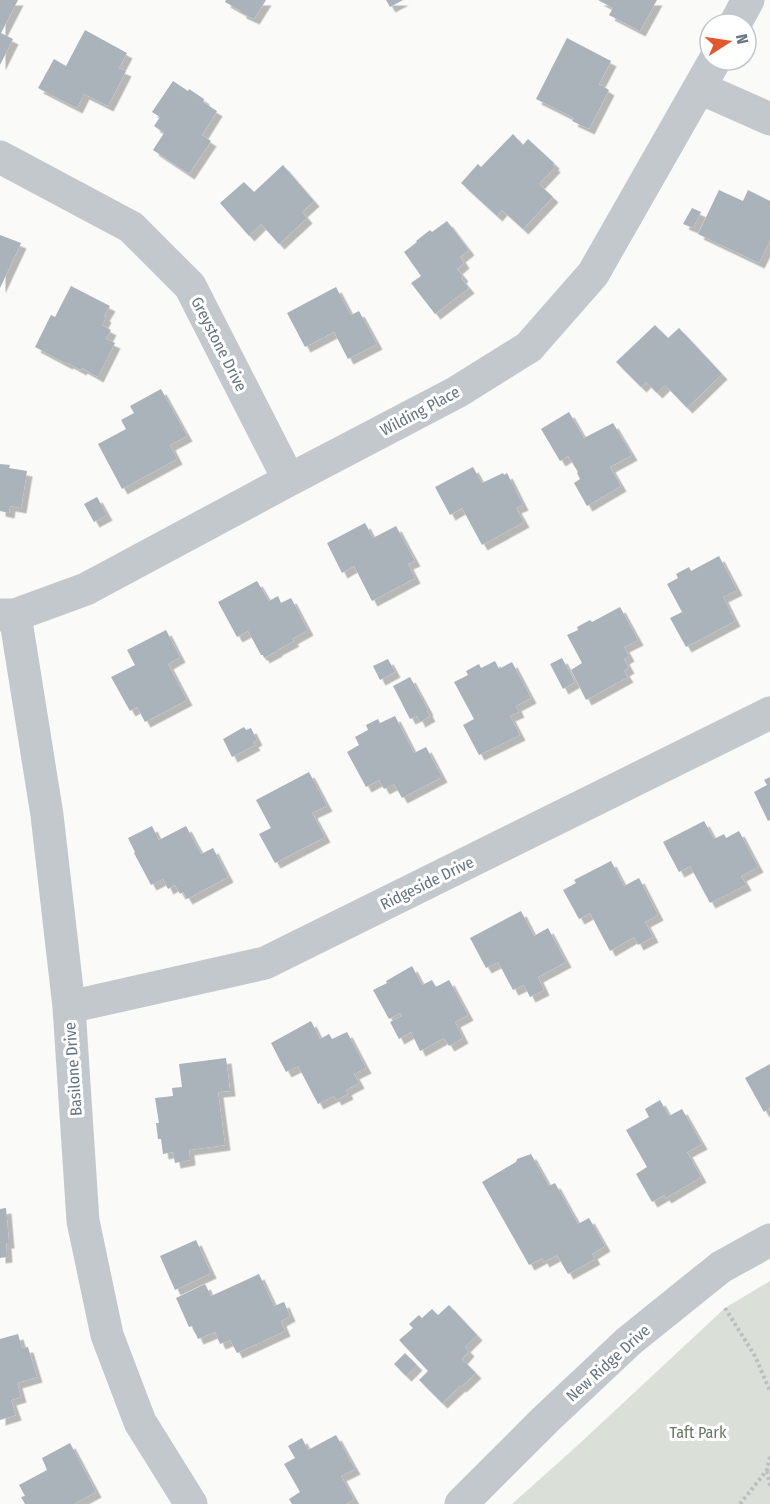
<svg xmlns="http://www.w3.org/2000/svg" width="770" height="1504" font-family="'Fira Sans Condensed',sans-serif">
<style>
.green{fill:#dadfd7}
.building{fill:#aab3b9;filter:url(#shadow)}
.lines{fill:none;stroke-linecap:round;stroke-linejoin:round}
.path{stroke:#bbbfc2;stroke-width:4;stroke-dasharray:3 3;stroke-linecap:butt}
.minor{stroke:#c3c8cc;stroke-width:33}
.labels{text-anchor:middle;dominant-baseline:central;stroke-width:6;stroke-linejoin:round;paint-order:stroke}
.street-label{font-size:16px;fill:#657683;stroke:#fff}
.park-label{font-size:16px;fill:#687a64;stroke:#fff}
</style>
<defs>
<filter id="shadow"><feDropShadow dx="5.5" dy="5.5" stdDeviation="0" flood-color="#0004"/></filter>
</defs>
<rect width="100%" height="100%" fill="#fafaf8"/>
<!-- green -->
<path class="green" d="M 770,1281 L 770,1504 L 512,1504 L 578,1445 L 725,1308 Z"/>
<!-- building -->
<path class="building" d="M 0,0 L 18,0 L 1,33 L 13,39 L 0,65 Z
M 226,0 L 266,0 L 254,19 L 241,13 L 241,11 L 225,2 Z
M 386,0 L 403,0 L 390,7 Z
M 598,0 L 657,0 L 640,31 L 609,15 L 613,8 Z
M 85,30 L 127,53 L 119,68 L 126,71 L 108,106 L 84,94 L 77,108 L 38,88 L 54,59 L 66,66 Z
M 567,38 L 611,61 L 599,84 L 609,90 L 589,129 L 572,121 L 574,118 L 536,99 Z
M 173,81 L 188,91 L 189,89 L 204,99 L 203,102 L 217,111 L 202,135 L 211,141 L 189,174 L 153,150 L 164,133 L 154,126 L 160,117 L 152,112 Z
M 513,134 L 523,145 L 528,139 L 554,163 L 553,165 L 555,167 L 539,184 L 553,197 L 523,229 L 502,210 L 497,216 L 461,183 L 478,164 L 481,167 Z
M 283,165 L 314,201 L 302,212 L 307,218 L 279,244 L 261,224 L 249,236 L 220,203 L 244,182 L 254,192 Z
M 719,190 L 743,201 L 748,190 L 770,201 L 770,241 L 759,263 L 698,234 Z
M 692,208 L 701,212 L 693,228 L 683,224 Z
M 447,221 L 469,250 L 460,257 L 464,263 L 457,269 L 463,276 L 461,278 L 469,288 L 435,314 L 411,283 L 421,276 L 404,252 L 417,242 L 416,241 L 430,230 L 432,232 Z
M 0,235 L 21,243 L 0,288 Z
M 71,286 L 110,306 L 104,316 L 106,317 L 102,325 L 111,330 L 106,339 L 115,343 L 98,377 L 82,368 L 81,370 L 68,363 L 67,364 L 35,347 L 51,315 L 55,317 Z
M 336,287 L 351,315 L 359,311 L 377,344 L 348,359 L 334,332 L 305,347 L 287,313 Z
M 655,325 L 668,338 L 679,328 L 722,374 L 687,408 L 665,385 L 657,393 L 646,382 L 641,387 L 616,362 Z
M 161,389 L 187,436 L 170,445 L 177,459 L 122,489 L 98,444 L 126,429 L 121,420 L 134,413 L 130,406 Z
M 569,412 L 584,438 L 613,423 L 632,455 L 610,467 L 621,486 L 587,506 L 574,483 L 580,479 L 577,473 L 578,472 L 568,456 L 560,461 L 541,429 Z
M 0,464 L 10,465 L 9,468 L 27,471 L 21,508 L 10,506 L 9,513 L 0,511 Z
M 473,467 L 482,483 L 503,473 L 504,475 L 507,473 L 523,505 L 516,508 L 524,522 L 482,545 L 462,508 L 450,515 L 435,487 Z
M 97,497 L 107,515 L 94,522 L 84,504 Z
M 365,523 L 373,538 L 396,526 L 415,561 L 408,564 L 415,578 L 372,601 L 354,566 L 342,573 L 327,543 Z
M 719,556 L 737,590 L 723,597 L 735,621 L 686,647 L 670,618 L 682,612 L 667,584 L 678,578 L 676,574 L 689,567 L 691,571 Z
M 257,581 L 269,601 L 278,596 L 281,603 L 291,598 L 308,630 L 292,639 L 294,641 L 277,650 L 277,651 L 264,658 L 263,655 L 261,655 L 248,631 L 237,637 L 218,602 Z
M 620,607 L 638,640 L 624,647 L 629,656 L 624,659 L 629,668 L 624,671 L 628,677 L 586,700 L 571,670 L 582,663 L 567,635 L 578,630 L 577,627 L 590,620 L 592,622 Z
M 166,630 L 180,657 L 168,664 L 187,700 L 145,722 L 137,707 L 130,711 L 111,677 L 135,665 L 127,650 Z
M 562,658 L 575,682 L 563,689 L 550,664 Z
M 388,659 L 395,672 L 380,680 L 373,666 Z
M 495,661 L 499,669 L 512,662 L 531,698 L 516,706 L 519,712 L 510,716 L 520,735 L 479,755 L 463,725 L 474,719 L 454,682 L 468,675 L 466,671 L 479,664 L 481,668 Z
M 410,677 L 428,710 L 427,711 L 430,716 L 420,722 L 417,716 L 410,719 L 393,686 Z
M 395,716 L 414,753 L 426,747 L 442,777 L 402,798 L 394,784 L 384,789 L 379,780 L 366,787 L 347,752 L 359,745 L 355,737 L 368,730 L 366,725 L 378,719 L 380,723 Z
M 244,727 L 246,730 L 251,728 L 257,740 L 253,742 L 255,745 L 232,757 L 223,739 Z
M 309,772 L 327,806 L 312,813 L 325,837 L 275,863 L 259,834 L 271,828 L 256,800 Z
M 770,777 L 770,820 L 768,821 L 754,792 L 767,785 L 764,780 Z
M 704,821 L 714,839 L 724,834 L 726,838 L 739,831 L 758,867 L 741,876 L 746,885 L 710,903 L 690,866 L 679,872 L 663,842 Z
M 152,826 L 159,840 L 186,826 L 201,854 L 213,848 L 228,877 L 187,899 L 183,892 L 180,894 L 175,885 L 168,889 L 163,879 L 151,885 L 134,853 L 135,852 L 128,838 Z
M 611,861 L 624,886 L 639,878 L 658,915 L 645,922 L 653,937 L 638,945 L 634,937 L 610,951 L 590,913 L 579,919 L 563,890 L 576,883 L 574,880 Z
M 521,911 L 534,936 L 548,928 L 566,962 L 538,977 L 544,990 L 530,997 L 524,985 L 513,990 L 498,962 L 486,968 L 470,938 Z
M 412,966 L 422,985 L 432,980 L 436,987 L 449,980 L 468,1015 L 455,1022 L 463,1038 L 449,1046 L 444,1038 L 420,1051 L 411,1032 L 399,1039 L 390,1022 L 402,1016 L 400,1013 L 389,1019 L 373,990 L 387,983 L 386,981 Z
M 311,1021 L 320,1039 L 329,1034 L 332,1039 L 347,1032 L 366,1068 L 354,1074 L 359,1083 L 346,1090 L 348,1094 L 336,1100 L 334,1096 L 318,1104 L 298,1066 L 286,1072 L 271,1043 Z
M 226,1058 L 230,1091 L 218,1092 L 225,1145 L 189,1150 L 190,1160 L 175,1163 L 173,1152 L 163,1154 L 161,1139 L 158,1139 L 156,1123 L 159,1123 L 155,1098 L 173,1096 L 172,1088 L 182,1087 L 179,1064 Z
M 770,1064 L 770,1108 L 764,1112 L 745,1078 Z
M 660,1100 L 669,1116 L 682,1109 L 702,1144 L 687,1152 L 701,1177 L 666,1198 L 664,1195 L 652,1202 L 636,1174 L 647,1167 L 626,1130 L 649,1117 L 645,1109 Z
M 531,1154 L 549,1186 L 555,1183 L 578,1224 L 589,1218 L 605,1246 L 592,1254 L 595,1259 L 568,1274 L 557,1255 L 544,1262 L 542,1258 L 529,1265 L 482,1182 L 516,1162 L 517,1159 Z
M 6,1208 L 9,1243 L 6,1243 L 7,1257 L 0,1258 L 0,1209 Z
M 196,1240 L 211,1273 L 175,1290 L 160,1256 Z
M 259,1274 L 274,1306 L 284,1302 L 290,1316 L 281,1321 L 285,1331 L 237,1353 L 230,1340 L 220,1344 L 215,1332 L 198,1339 L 192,1326 L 189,1327 L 176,1298 L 205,1284 L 211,1296 Z
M 449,1305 L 477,1335 L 465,1347 L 469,1351 L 462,1359 L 476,1373 L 461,1387 L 460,1386 L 442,1403 L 419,1380 L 428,1371 L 399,1340 L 413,1328 L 409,1324 L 419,1315 L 422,1318 L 432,1309 L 438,1315 Z
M 18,1334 L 22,1348 L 28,1347 L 37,1377 L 17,1383 L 21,1397 L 11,1400 L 16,1415 L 0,1420 L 0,1339 Z
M 405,1353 L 417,1365 L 406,1376 L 394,1364 Z
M 336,1435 L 355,1469 L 341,1476 L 354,1499 L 346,1504 L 292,1504 L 289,1499 L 300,1492 L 284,1464 L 295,1458 L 288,1446 L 302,1438 L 308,1450 Z
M 70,1443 L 96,1492 L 74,1504 L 25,1504 L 21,1497 L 25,1496 L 19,1485 L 47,1470 L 42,1458 Z"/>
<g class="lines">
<!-- path -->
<path class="path" d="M 725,1308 L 755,1356 L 770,1391
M 767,1471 L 770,1486
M 740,1504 L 767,1470 L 770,1456"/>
<!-- minor -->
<path class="minor" d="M 735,24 L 748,0
M 700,88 L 770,119
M 0,157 L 131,227 L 190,286 L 289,480
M 0,615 L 15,615 L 86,589 L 289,480 L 457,392 L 529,347 L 593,274 L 715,60
M 15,615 L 47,815 L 69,1007 L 83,1221 L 107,1335 L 140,1422 L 191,1504
M 69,1007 L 265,963 L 770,713
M 461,1504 L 545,1420 L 629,1341 L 721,1267 L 770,1240"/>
</g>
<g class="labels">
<!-- street labels -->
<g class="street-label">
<text transform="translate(219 344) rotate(63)">Greystone Drive</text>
<text transform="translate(420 411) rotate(-28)">Wilding Place</text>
<text transform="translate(427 883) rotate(-26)">Ridgeside Drive</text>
<text transform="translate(73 1069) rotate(-94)">Basilone Drive</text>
<text transform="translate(608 1363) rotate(-42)">New Ridge Drive</text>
</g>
<!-- park labels -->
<g class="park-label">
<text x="698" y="1432">Taft Park</text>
</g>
</g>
<!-- north arrow -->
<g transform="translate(728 42) rotate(78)"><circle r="28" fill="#ffffff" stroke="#c1c8cd" stroke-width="1.5"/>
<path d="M0-4.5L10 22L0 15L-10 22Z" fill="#e4572e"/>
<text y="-9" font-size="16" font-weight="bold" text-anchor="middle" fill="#657683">N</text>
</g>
</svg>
